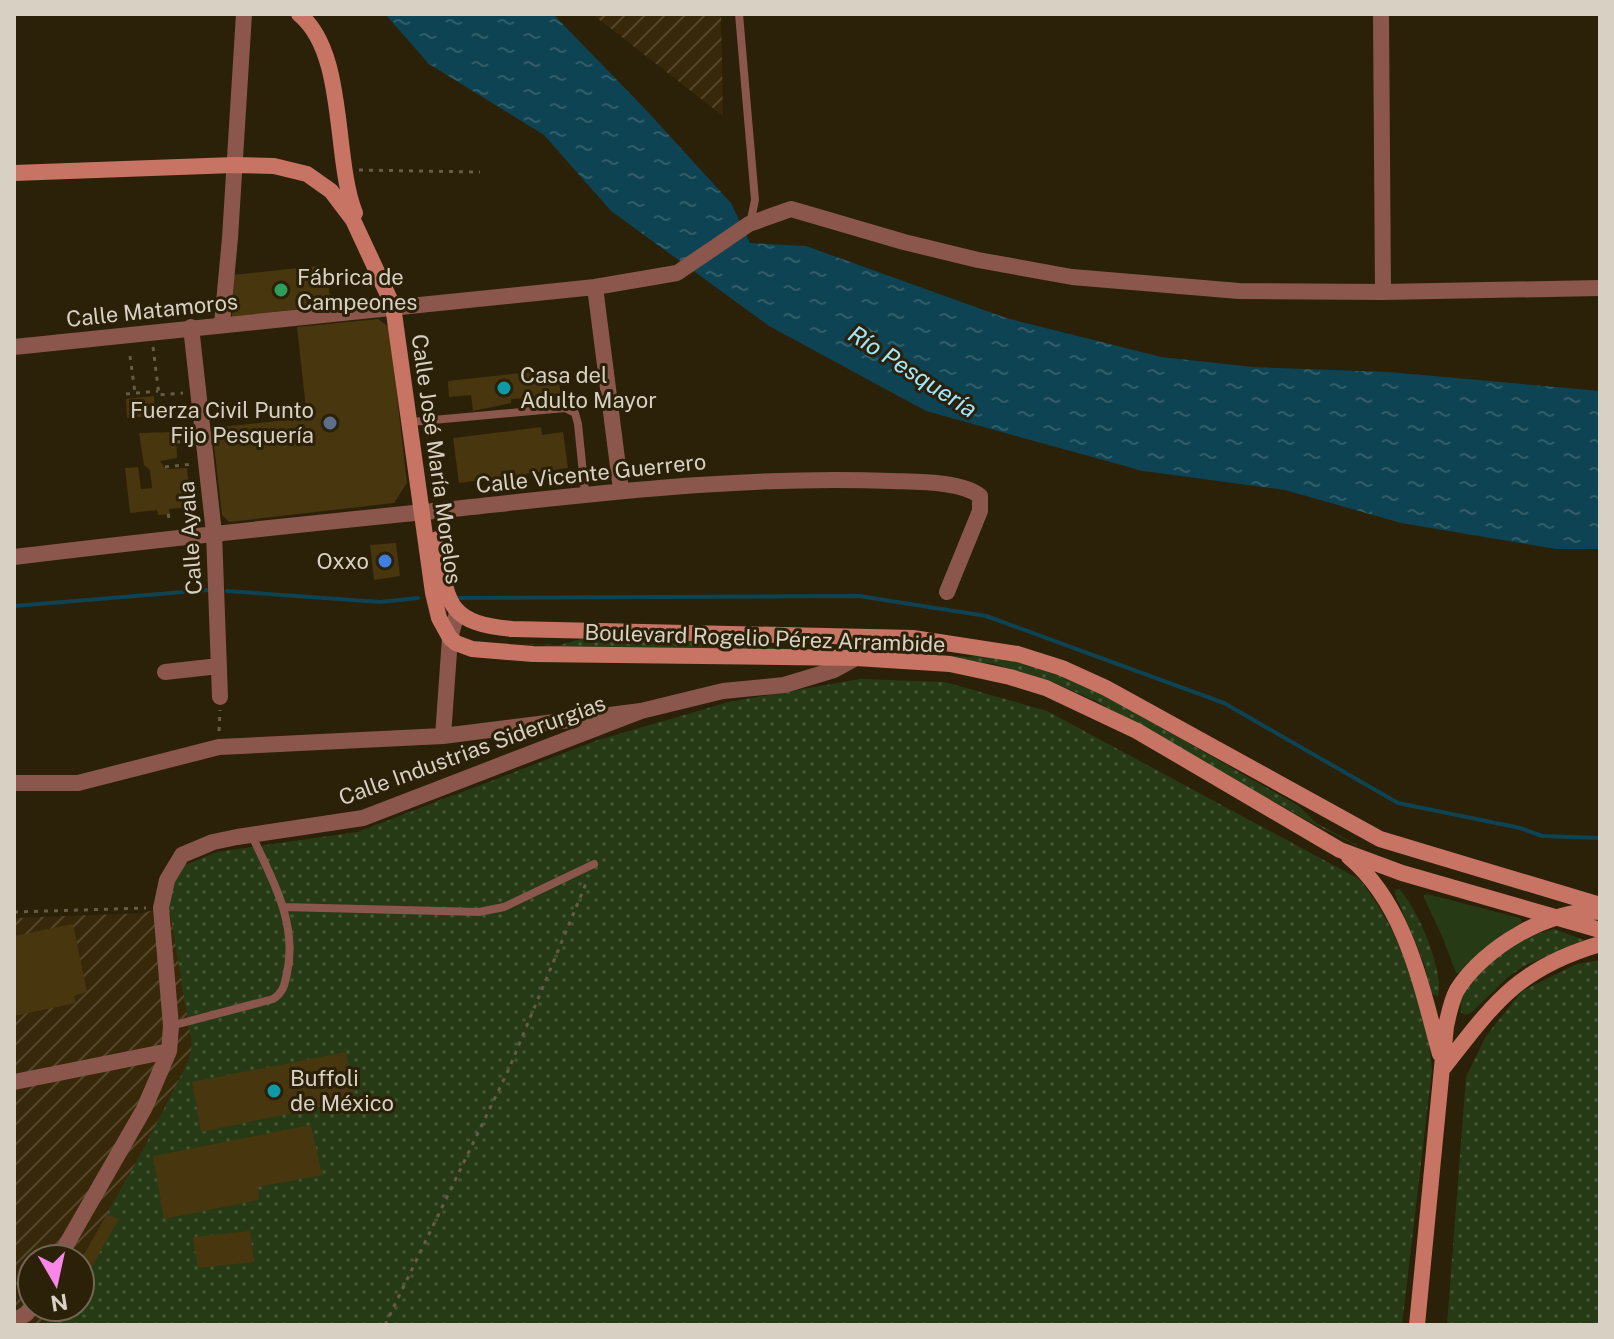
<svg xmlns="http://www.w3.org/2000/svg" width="1614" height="1339" font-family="'Public Sans',sans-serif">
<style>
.industrial{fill:url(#industrial-furrows);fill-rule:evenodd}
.grass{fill:url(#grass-dots)}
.green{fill:#263b15}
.water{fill:url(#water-ripples)}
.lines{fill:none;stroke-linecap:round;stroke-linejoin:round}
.stream{stroke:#0d4352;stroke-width:4}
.building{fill:#48360f}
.path{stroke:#665c48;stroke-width:3;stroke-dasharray:4 6;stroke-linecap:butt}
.service{stroke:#8b574d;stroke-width:8}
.minor{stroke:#8b574d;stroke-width:16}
.tertiary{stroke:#8b574d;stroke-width:16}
.secondary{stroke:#c77464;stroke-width:16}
.leisure-dot{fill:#2e9e5b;stroke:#2b2008;stroke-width:3}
.culture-dot{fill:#0f9aa8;stroke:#2b2008;stroke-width:3}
.service-dot{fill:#5c6f8a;stroke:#2b2008;stroke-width:3}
.shop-dot{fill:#3f7fe0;stroke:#2b2008;stroke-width:3}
.labels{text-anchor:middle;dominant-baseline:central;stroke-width:6;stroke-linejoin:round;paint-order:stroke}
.poi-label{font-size:22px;fill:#d8d0c3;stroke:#2b2008;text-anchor:start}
.street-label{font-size:22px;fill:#d8d0c3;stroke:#2b2008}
.water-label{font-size:24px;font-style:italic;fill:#a0e6fe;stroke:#2b2008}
</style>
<defs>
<pattern id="industrial-furrows" width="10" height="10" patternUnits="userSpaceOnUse" patternTransform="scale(2)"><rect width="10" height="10" fill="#372809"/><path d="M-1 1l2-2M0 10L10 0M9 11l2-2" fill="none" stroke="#53462b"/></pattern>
<pattern id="grass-dots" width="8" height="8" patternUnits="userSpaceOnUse" patternTransform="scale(2)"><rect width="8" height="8" fill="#263b15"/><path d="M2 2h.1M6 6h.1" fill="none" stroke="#455635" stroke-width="1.8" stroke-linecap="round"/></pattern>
<pattern id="water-ripples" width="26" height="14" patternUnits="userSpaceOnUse" patternTransform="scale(2)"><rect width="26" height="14" fill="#0d4352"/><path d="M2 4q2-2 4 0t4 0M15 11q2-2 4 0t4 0" fill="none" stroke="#305d69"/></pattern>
</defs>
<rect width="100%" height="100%" fill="#2b2008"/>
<!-- industrial -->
<path class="industrial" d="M 592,14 L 721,14 L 723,116 Z
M 455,794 L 378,1325 L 14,1325 L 14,918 L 143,913 L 169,905 L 217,852 L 358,832 ZM 32,1259 L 80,1259 L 80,1307 L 32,1307 Z"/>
<!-- grass -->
<path class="grass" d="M 584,638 L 751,642 L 774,648 L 827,650 L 561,646 L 502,643 L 560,645 Z
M 903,652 L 968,657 L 991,654 L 1044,668 L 1096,691 L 1183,740 L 1299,806 L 1316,823 L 1370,852 L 1314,824 L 1096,701 L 1048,680 L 995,664 Z
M 860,679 L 945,682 L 1047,711 L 1359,879 C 1398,925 1428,1009 1432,1070 L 1402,1325 L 45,1325 L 55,1307 L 80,1307 L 80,1262 L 144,1148 L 188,1062 L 192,1045 L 169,905 L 173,876 L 182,866 L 217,852 L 358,832 L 598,740 L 729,702 Z
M 1399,889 C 1417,907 1445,972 1438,996 L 1432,994 L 1424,963 L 1395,894 L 1395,890 Z
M 1554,929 L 1584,940 L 1524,966 L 1508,977 L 1472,1012 L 1466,1015 L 1461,1013 C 1460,1005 1460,995 1465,988 C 1482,963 1524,935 1554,929 Z
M 1600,960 L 1600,1325 L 1447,1325 L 1466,1077 L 1486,1036 L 1522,991 L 1577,964 Z"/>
<!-- green -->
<path class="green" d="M 1427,894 L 1520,918 L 1522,922 L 1493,942 L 1460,973 L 1456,973 L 1442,936 L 1424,898 L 1424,895 Z"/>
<!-- water -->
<path class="water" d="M 385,14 L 553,14 L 647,111 L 731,203 L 750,243 L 806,246 L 1006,318 L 1161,357 L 1253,367 L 1388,372 L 1600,391 L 1600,549 L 1556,549 L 1401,523 L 1285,490 L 1143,471 L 926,411 L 769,326 L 611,211 L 544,135 L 429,64 Z"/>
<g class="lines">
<!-- stream -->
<path class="stream" d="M 227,591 L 380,602 L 418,598
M 455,598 L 859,596 L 986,616 L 1224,703 L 1398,803 L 1520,828 L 1542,836 L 1600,838
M 14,606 L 208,590"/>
</g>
<!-- building -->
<path class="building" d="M 326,265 L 331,305 L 232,317 L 233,275 Z
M 378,319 L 389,327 L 407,483 L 394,503 L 229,522 L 222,515 L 212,428 L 307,418 L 297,327 Z
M 557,369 L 561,396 L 511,399 L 511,403 L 473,411 L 471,395 L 449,397 L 448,381 Z
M 154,396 L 155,416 L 127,418 L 126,399 Z
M 541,427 L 542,435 L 563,432 L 568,468 L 459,483 L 453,438 Z
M 176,432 L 177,458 L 160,461 L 166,469 L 187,468 L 191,507 L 169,509 L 170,514 L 158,515 L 157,510 L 130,513 L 125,468 L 138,467 L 141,489 L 152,488 L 150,470 L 144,465 L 139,433 Z
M 396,543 L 400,576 L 374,580 L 370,545 Z
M 73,924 L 87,992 L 74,996 L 76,1003 L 14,1016 L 14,936 Z
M 346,1052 L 355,1100 L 201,1132 L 192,1082 Z
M 311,1125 L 322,1175 L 258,1187 L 259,1200 L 164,1219 L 153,1156 Z
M 107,1214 L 119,1219 L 80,1287 L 80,1262 Z
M 250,1231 L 254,1262 L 198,1268 L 193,1237 Z"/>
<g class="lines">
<!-- path -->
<path class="path" d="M 359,170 L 480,172
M 153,347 L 159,395 L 183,393
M 130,356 L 135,393
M 126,394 L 158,391
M 176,442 L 189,441
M 165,467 L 193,464
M 168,514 L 170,522
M 219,731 L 220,710
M 14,912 L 146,908
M 385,1325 L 508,1071 L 587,881"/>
<!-- service -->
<path class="service" d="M 739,14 L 755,200 L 750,224
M 411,422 L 565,408 L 575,413 L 578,424 L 585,493
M 283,907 L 479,912 L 504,907 L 594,864
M 171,1026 L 273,999 C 283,993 285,984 287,973 C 298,924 272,878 252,836"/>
<!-- minor -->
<path class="minor" d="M 1381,14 L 1383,292
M 595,287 L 621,490
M 400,307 L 595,287 L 677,273 L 749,224 L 791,209 L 904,242 L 978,260 L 1072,277 L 1239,291 L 1383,292 L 1600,288
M 222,324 L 230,238 L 244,14
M 191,327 L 214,533 L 220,697
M 14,557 C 154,540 294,525 434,511 C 587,495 738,475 892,481 C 916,482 961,481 980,496 L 980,511 L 947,592
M 165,672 L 219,666
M 443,736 L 450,638 L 457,613
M 14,783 L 78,783 L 219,747 L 443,736 L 641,711 L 723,691 L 784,685 L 834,670 L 856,658
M 14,1082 L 169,1051
M 58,1259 L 144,1109 L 169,1051 L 171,1026 L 161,908 L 167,880 L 182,855 L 213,842 L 237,837 L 363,818 L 641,711
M 14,1321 L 26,1314 L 32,1307"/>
<!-- tertiary -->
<path class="tertiary" d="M 14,347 L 400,307"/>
<!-- secondary -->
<path class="secondary" d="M 299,14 C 347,53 333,158 355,213
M 14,173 L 234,165 L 274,166 L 307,174 L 331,191 L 353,220 L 393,306 L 433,593 L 439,618 L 450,638 L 456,643 L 472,649 L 533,654 L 856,658 L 950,664 L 1010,677 L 1046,688 L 1137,731 L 1340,850 L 1402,873 L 1600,930
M 437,539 C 448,599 442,623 512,629 L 913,638 L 1018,654 L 1062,668 L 1106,688 L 1380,839 L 1600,905
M 1349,857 C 1406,905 1421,986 1440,1054
M 1444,1067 C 1494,1003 1518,968 1600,944
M 1417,1325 L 1446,1026 C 1449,1014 1451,1001 1457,990 C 1483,948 1551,907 1600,912"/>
</g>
<!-- markers -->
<circle class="leisure-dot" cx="281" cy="290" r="8"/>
<g class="culture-dot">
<circle cx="504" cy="388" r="8"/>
<circle cx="274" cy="1091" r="8"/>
</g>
<circle class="service-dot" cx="330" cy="423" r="8"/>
<circle class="shop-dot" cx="385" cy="561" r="8"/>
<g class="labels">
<!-- poi labels -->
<g class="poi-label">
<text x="297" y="277">Fábrica de<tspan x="297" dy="25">Campeones</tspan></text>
<text x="520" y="375">Casa del<tspan x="520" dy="25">Adulto Mayor</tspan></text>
<text x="314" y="410" text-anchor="end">Fuerza Civil Punto<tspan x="314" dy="25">Fijo Pesquería</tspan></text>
<text x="369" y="561" text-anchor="end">Oxxo</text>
<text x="290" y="1078">Buffoli<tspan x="290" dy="25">de México</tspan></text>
</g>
<!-- street labels -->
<g class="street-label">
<text transform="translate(152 310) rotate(-6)">Calle Matamoros</text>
<text transform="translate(437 459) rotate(82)">Calle José María Morelos</text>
<text transform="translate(591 473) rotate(-6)">Calle Vicente Guerrero</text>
<text transform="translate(190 538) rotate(-94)">Calle Ayala</text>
<text transform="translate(765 638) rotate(2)">Boulevard Rogelio Pérez Arrambide</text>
<text transform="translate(472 750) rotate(-20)">Calle Industrias Siderurgias</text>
</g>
<!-- water labels -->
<g class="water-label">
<text transform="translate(913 371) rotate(33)">Río Pesquería</text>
</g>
</g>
<!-- border -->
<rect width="1614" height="1339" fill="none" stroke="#d8d0c3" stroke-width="32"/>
<!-- north arrow -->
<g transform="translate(56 1283) rotate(171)"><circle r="38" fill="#2b2008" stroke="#706653" stroke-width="2"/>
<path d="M0-6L14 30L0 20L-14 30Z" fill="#fa87e7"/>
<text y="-12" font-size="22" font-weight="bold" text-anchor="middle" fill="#d8d0c3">N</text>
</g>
</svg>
